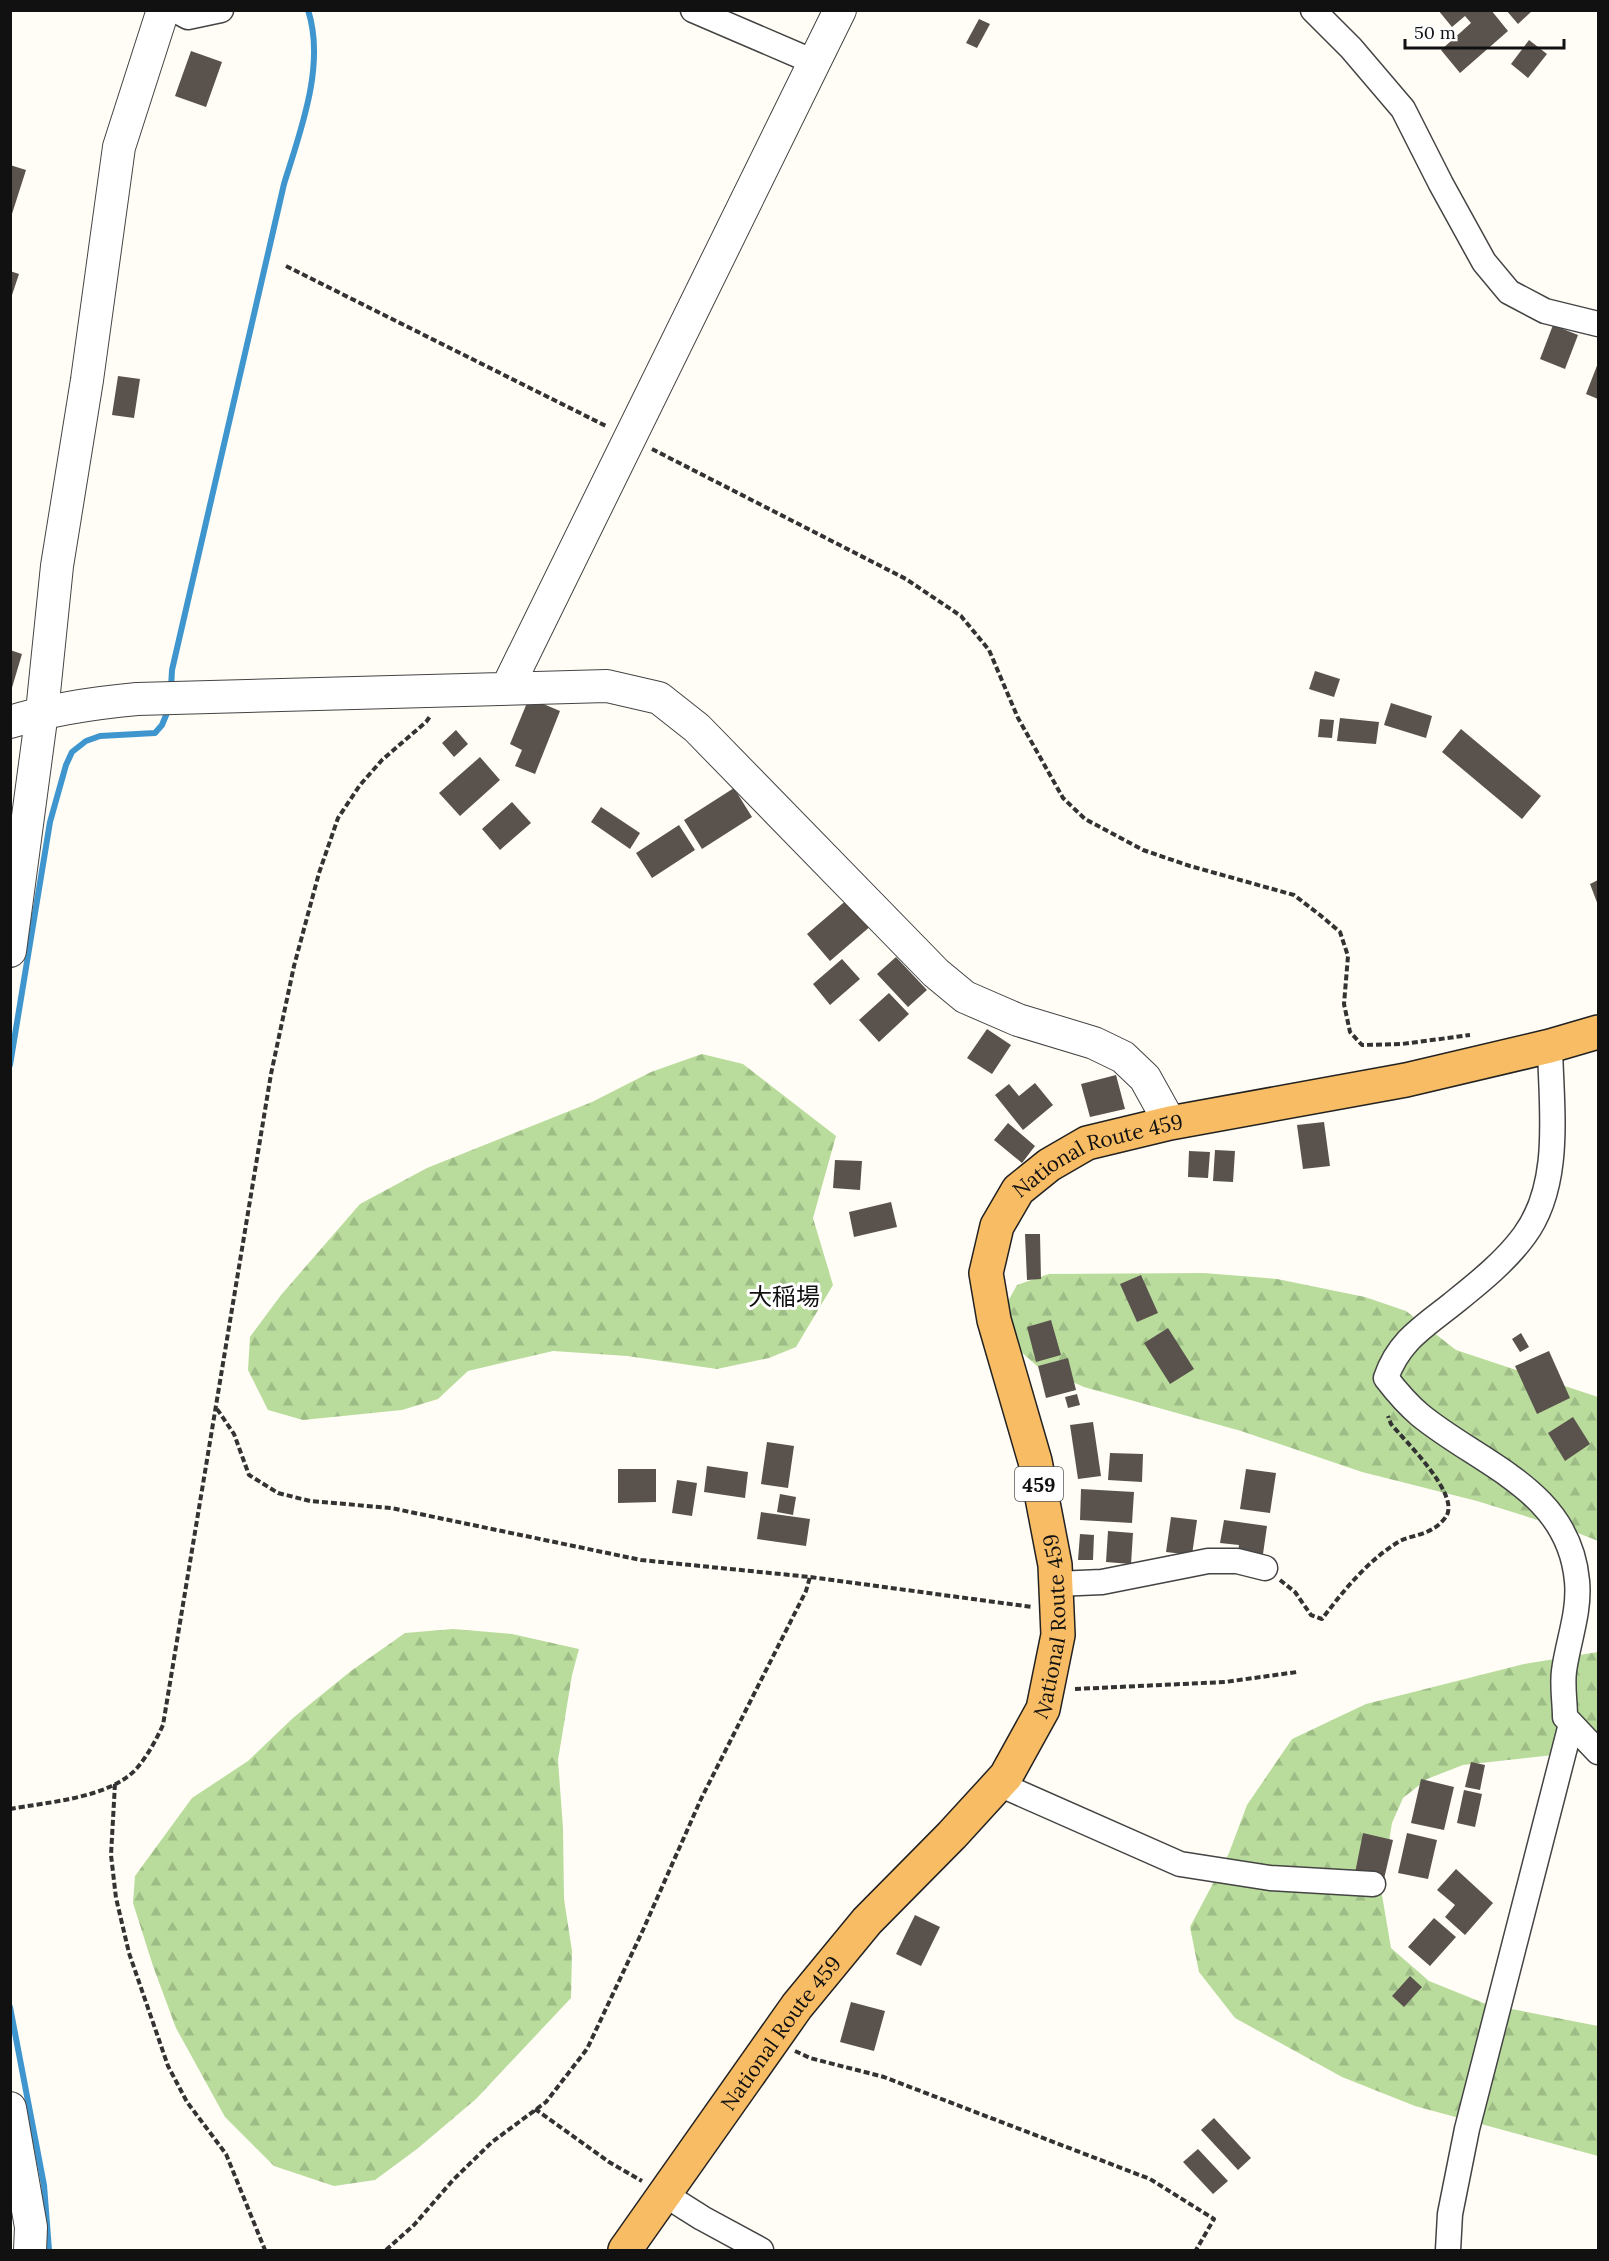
<svg xmlns="http://www.w3.org/2000/svg" width="1609" height="2261" font-family="Lora,'Noto Sans JP',serif">
<style>
.forest{fill:url(#forest-firs)}
.lines{fill:none;stroke-linecap:round;stroke-linejoin:round}
.stream{stroke:#3f96cf;stroke-width:6}
.building{fill:#5a524d}
.minor-casing{stroke:#444;stroke-width:27}
.tertiary-casing{stroke:#444;stroke-width:34}
.trunk-casing{stroke:#222;stroke-width:36}
.path{stroke:#333;stroke-width:4;stroke-dasharray:6 3;stroke-linecap:butt}
.minor{stroke:#fff;stroke-width:24}
.tertiary{stroke:#fff;stroke-width:32}
.trunk{stroke:#f7bc64;stroke-width:33}
.labels{text-anchor:middle;dominant-baseline:central;stroke-width:6;stroke-linejoin:round;paint-order:stroke}
.shield{fill:#fff;stroke:#585858;stroke-width:1.5}
.shield-label{font-size:20px;font-weight:bold;fill:#111}
.street-label{font-size:21px;fill:#111;stroke:#fff}
.quarter-label{font-size:24px;fill:#111;stroke:#fff}
</style>
<defs>
<pattern id="forest-firs" width="22" height="20" patternUnits="userSpaceOnUse" patternTransform="scale(1.5)"><rect width="22" height="20" fill="#b9dc9c"/><path d="M5 1l3.5 6h-7zM16 11l3.5 6h-7z" fill="#9ebc85"/></pattern>
</defs>
<rect width="100%" height="100%" fill="#fffdf5"/>
<!-- forest -->
<path class="forest" d="M 702,1054 L 743,1064 L 836,1136 L 813,1218 L 833,1285 L 796,1347 L 769,1358 L 717,1369 L 627,1356 L 553,1351 L 468,1371 L 438,1399 L 402,1410 L 303,1420 L 268,1410 L 248,1370 L 250,1337 L 281,1295 L 360,1204 L 427,1168 L 592,1102 L 651,1072 Z
M 1204,1273 L 1277,1279 L 1365,1297 L 1406,1311 L 1456,1350 L 1598,1397 L 1598,1541 L 1573,1531 L 1477,1501 L 1362,1472 L 1241,1431 L 1084,1387 L 1037,1366 L 1008,1340 L 1007,1303 L 1017,1285 L 1049,1274 Z
M 453,1629 L 512,1634 L 579,1649 L 572,1675 L 558,1760 L 563,1828 L 564,1899 L 572,1951 L 571,1998 L 476,2099 L 417,2149 L 375,2180 L 334,2186 L 274,2166 L 225,2117 L 176,2028 L 153,1966 L 133,1903 L 135,1876 L 192,1798 L 248,1761 L 293,1718 L 351,1671 L 405,1633 Z
M 1598,1652 L 1598,1750 L 1463,1765 L 1427,1779 L 1403,1798 L 1392,1823 L 1381,1889 L 1391,1948 L 1429,1981 L 1486,2004 L 1598,2026 L 1598,2156 L 1415,2106 L 1342,2077 L 1235,2018 L 1199,1972 L 1190,1927 L 1229,1853 L 1247,1805 L 1292,1739 L 1366,1704 L 1524,1664 Z"/>
<g class="lines">
<!-- stream -->
<path class="stream" d="M 171,688 L 172,670 L 284,184 C 300,132 326,65 308,10
M 10,1065 L 50,822 L 66,765 L 72,752 L 86,741 L 100,736 L 155,733 L 162,725 L 169,708
M 10,2007 L 44,2185 L 49,2250"/>
</g>
<!-- building -->
<path class="building" d="M 1438,10 L 1491,10 L 1508,31 L 1460,73 L 1441,50 L 1471,23 L 1465,16 L 1452,27 Z
M 1506,10 L 1533,10 L 1518,24 Z
M 979,19 L 990,24 L 977,48 L 966,43 Z
M 1529,40 L 1547,54 L 1528,78 L 1511,64 Z
M 191,51 L 222,62 L 206,107 L 175,96 Z
M 10,165 L 26,170 L 11,217 L 10,217 Z
M 10,271 L 19,274 L 11,298 L 10,298 Z
M 1553,325 L 1578,335 L 1565,369 L 1540,359 Z
M 1598,363 L 1598,399 L 1586,394 Z
M 118,376 L 140,379 L 134,418 L 112,415 Z
M 10,650 L 22,654 L 11,691 L 10,691 Z
M 1315,671 L 1340,679 L 1334,697 L 1309,689 Z
M 529,698 L 560,711 L 535,774 L 515,766 L 522,750 L 510,744 Z
M 1391,703 L 1432,716 L 1426,738 L 1384,725 Z
M 1340,718 L 1379,722 L 1376,744 L 1337,741 Z
M 1320,719 L 1334,720 L 1332,738 L 1318,737 Z
M 1461,729 L 1541,796 L 1522,819 L 1442,752 Z
M 456,730 L 468,744 L 454,757 L 442,743 Z
M 480,757 L 500,780 L 460,816 L 439,793 Z
M 734,788 L 752,817 L 702,849 L 684,820 Z
M 512,802 L 531,823 L 500,850 L 482,829 Z
M 601,807 L 640,833 L 630,849 L 591,822 Z
M 679,825 L 695,850 L 652,878 L 636,853 Z
M 1598,880 L 1598,905 L 1590,884 Z
M 849,898 L 872,925 L 830,961 L 807,934 Z
M 896,957 L 927,990 L 908,1007 L 877,974 Z
M 842,959 L 860,979 L 830,1005 L 813,984 Z
M 889,993 L 909,1014 L 879,1042 L 859,1020 Z
M 987,1029 L 1011,1045 L 992,1074 L 967,1058 Z
M 1116,1075 L 1125,1109 L 1090,1117 L 1081,1084 Z
M 1035,1083 L 1053,1105 L 1023,1130 L 995,1095 L 1009,1084 L 1019,1096 Z
M 1324,1122 L 1330,1166 L 1303,1169 L 1297,1125 Z
M 1008,1123 L 1035,1146 L 1022,1163 L 994,1140 Z
M 1215,1150 L 1235,1151 L 1233,1182 L 1213,1181 Z
M 1189,1151 L 1210,1152 L 1208,1178 L 1188,1177 Z
M 835,1160 L 862,1161 L 860,1190 L 833,1188 Z
M 891,1202 L 897,1227 L 854,1237 L 849,1212 Z
M 1025,1234 L 1040,1234 L 1041,1279 L 1027,1280 Z
M 1141,1275 L 1158,1313 L 1137,1322 L 1120,1284 Z
M 1051,1320 L 1061,1355 L 1036,1362 L 1027,1327 Z
M 1168,1328 L 1194,1369 L 1170,1384 L 1144,1343 Z
M 1521,1333 L 1529,1347 L 1520,1352 L 1512,1339 Z
M 1549,1351 L 1570,1398 L 1537,1414 L 1515,1366 Z
M 1068,1358 L 1076,1390 L 1046,1398 L 1038,1366 Z
M 1077,1394 L 1080,1405 L 1068,1408 L 1065,1397 Z
M 1573,1417 L 1590,1444 L 1565,1461 L 1548,1433 Z
M 1093,1422 L 1101,1476 L 1078,1479 L 1070,1425 Z
M 767,1442 L 794,1446 L 788,1488 L 761,1484 Z
M 1110,1453 L 1143,1454 L 1142,1482 L 1108,1480 Z
M 707,1466 L 748,1472 L 745,1498 L 704,1492 Z
M 618,1469 L 656,1469 L 656,1502 L 618,1503 Z
M 1246,1469 L 1276,1473 L 1270,1513 L 1240,1509 Z
M 677,1480 L 697,1483 L 692,1516 L 672,1513 Z
M 1081,1489 L 1134,1492 L 1132,1523 L 1080,1520 Z
M 780,1494 L 796,1497 L 793,1515 L 777,1512 Z
M 761,1512 L 810,1519 L 806,1546 L 757,1539 Z
M 1171,1517 L 1197,1520 L 1192,1555 L 1166,1552 Z
M 1224,1520 L 1267,1526 L 1263,1554 L 1238,1551 L 1239,1545 L 1220,1543 Z
M 1108,1531 L 1133,1533 L 1131,1564 L 1106,1562 Z
M 1080,1534 L 1094,1535 L 1093,1560 L 1078,1560 Z
M 1471,1762 L 1485,1765 L 1480,1790 L 1465,1787 Z
M 1421,1779 L 1454,1787 L 1444,1830 L 1411,1823 Z
M 1464,1790 L 1482,1794 L 1475,1827 L 1457,1823 Z
M 1363,1833 L 1393,1840 L 1384,1879 L 1355,1873 Z
M 1407,1833 L 1437,1840 L 1428,1879 L 1398,1873 Z
M 1456,1869 L 1493,1903 L 1465,1935 L 1445,1917 L 1455,1905 L 1437,1890 Z
M 915,1915 L 940,1927 L 921,1966 L 896,1954 Z
M 1434,1918 L 1456,1937 L 1430,1966 L 1408,1947 Z
M 1410,1976 L 1422,1987 L 1404,2007 L 1392,1996 Z
M 851,2002 L 885,2011 L 874,2051 L 840,2042 Z
M 1214,2118 L 1251,2158 L 1238,2170 L 1201,2130 Z
M 1198,2149 L 1228,2181 L 1213,2194 L 1183,2162 Z"/>
<g class="lines">
<!-- minor casing -->
<g class="minor-casing">
<path id="minor" d="M 175,10 L 188,17 L 221,10
M 693,10 L 814,62
M 1313,10 L 1351,48 L 1403,109 L 1441,184 L 1484,262 L 1509,292 L 1545,311 L 1598,324
M 1550,1046 C 1551,1107 1563,1184 1524,1236 C 1504,1263 1477,1284 1451,1305 C 1423,1327 1398,1342 1386,1378 C 1396,1391 1407,1404 1420,1415 C 1481,1465 1569,1490 1577,1581 C 1580,1612 1568,1641 1564,1671 C 1562,1686 1565,1702 1565,1717 L 1598,1752
M 1056,1584 L 1102,1582 L 1208,1561 L 1237,1561 L 1265,1568
M 999,1784 L 1180,1864 L 1270,1878 L 1373,1884
M 664,2194 L 702,2218 L 761,2250
M 1448,2250 L 1450,2214 L 1467,2129 L 1571,1724"/>
</g>
<!-- tertiary casing -->
<g class="tertiary-casing">
<path id="tertiary" d="M 507,688 L 840,10
M 10,722 C 52,709 93,703 137,699 L 607,686 L 659,698 L 697,728 L 936,973 L 965,997 L 1018,1020 L 1094,1043 L 1123,1057 L 1145,1078 L 1170,1123
M 10,951 L 42,712 L 57,566 L 87,380 L 119,147 L 163,10
M 10,2108 L 31,2227 L 30,2250"/>
</g>
<!-- trunk casing -->
<g class="trunk-casing">
<g id="trunk">
<path id="s1" d="M 625,2250 L 797,2006 L 867,1921 L 952,1835 L 1006,1776 L 1043,1709 L 1058,1635 L 1055,1565 L 1035,1461 L 994,1320 L 986,1273 L 997,1226 L 1018,1190 L 1049,1165 L 1087,1143 L 1170,1123 L 1406,1080 L 1550,1046 L 1598,1032"/>
</g>
</g>
<!-- path -->
<path class="path" d="M 286,266 L 608,427
M 652,449 L 906,579 L 961,616 L 989,650 L 1018,718 L 1063,798 L 1085,819 L 1143,850 L 1190,866 L 1294,895 L 1320,915 L 1340,932 L 1348,956 L 1344,1004 L 1350,1032 L 1362,1045 L 1402,1044 L 1470,1035
M 217,1409 L 234,1434 L 249,1475 L 278,1493 L 310,1501 L 391,1508 L 641,1560 L 810,1577 L 1032,1607
M 1280,1580 L 1295,1592 L 1311,1615 L 1322,1619 C 1344,1590 1368,1560 1400,1541 C 1410,1536 1424,1535 1434,1528 C 1438,1526 1445,1519 1447,1515 C 1458,1492 1405,1441 1391,1424 L 1388,1416
M 1075,1689 L 1225,1682 L 1297,1672
M 115,1784 L 111,1855 L 116,1898 L 129,1953 L 168,2066 L 187,2102 L 226,2154 L 265,2250
M 10,1809 C 48,1802 111,1798 137,1768 C 148,1755 156,1740 163,1725 L 271,1074 L 294,966 L 319,873 L 338,818 L 360,785 L 382,760 L 426,722 L 431,715
M 795,2051 L 810,2058 L 884,2077 L 1150,2179 L 1214,2219 L 1196,2250
M 535,2109 L 609,2162 L 642,2181
M 386,2250 L 414,2225 L 453,2180 L 492,2142 L 546,2102 L 587,2049 L 643,1930 L 701,1799 L 806,1591 L 810,1577"/>
<!-- minor -->
<use href="#minor" class="minor"/>
<!-- tertiary -->
<use href="#tertiary" class="tertiary"/>
<!-- trunk -->
<use href="#trunk" class="trunk"/>
</g>
<g class="labels">
<!-- shield labels -->
<rect class="shield" x="1015" y="1467" width="48" height="34" rx="4.5"/>
<g class="shield-label">
<text x="1039" y="1484">459</text>
</g>
<!-- street labels -->
<g class="street-label">
<text stroke="none"><textPath href="#s1" startOffset="1311">National Route 459</textPath></text>
<text stroke="none"><textPath href="#s1" startOffset="770">National Route 459</textPath></text>
<text stroke="none"><textPath href="#s1" startOffset="267">National Route 459</textPath></text>
</g>
<!-- quarter labels -->
<g class="quarter-label">
<text x="784" y="1296">大稲場</text>
</g>
</g>
<!-- border -->
<rect width="1609" height="2261" fill="none" stroke="#111111" stroke-width="24"/>
<!-- scale -->
<path d="M1405 39v9h159v-9" fill="none" stroke="#111111" stroke-width="3"/>
<text x="1414" y="39" font-size="18" fill="#111111" stroke="#ffffff" stroke-width="4.5" paint-order="stroke">50 m</text>
</svg>
